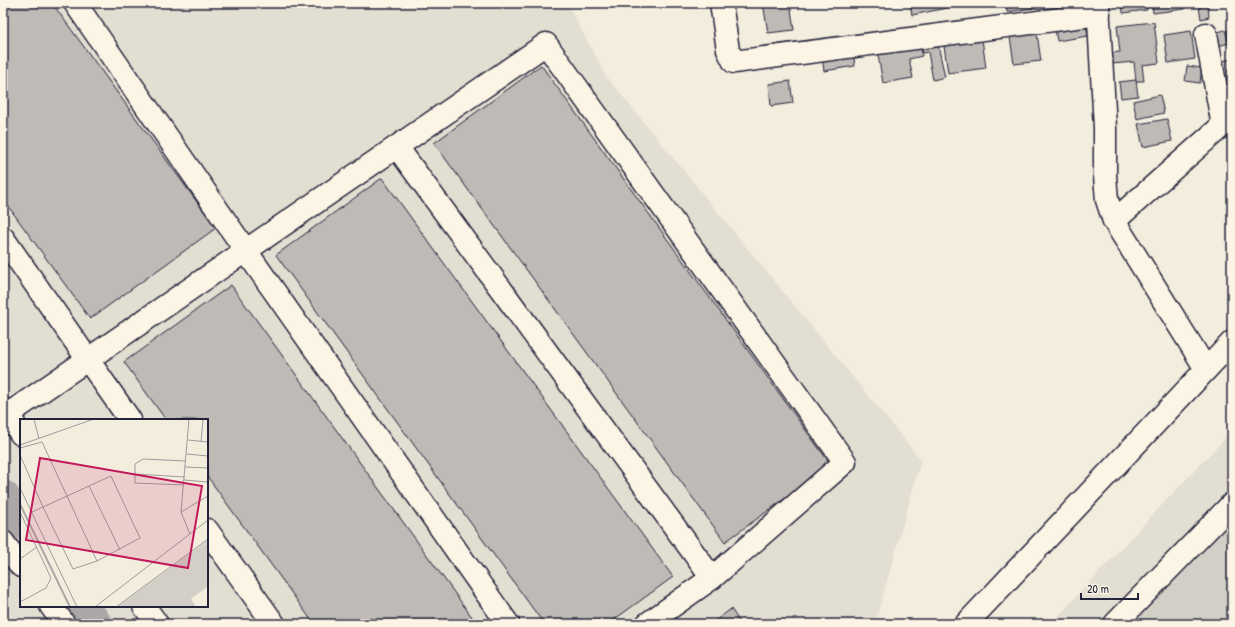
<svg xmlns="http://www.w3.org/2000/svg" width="1235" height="627" font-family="'Patrick Hand',sans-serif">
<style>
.built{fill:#e3ded2;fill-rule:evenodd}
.green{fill:#d4cfc6;stroke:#7b7880}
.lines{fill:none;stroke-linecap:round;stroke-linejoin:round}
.river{stroke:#aca7a6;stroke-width:34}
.building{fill:#bfbab6;stroke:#22223b}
.minor-casing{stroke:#22223b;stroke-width:25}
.major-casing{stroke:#22223b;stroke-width:25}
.minor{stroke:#fcf5e5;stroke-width:22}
.major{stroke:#fcf5e5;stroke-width:22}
.inset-river{fill:none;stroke:#aca7a6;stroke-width:2}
.inset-road{fill:none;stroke:#9f9c9d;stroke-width:1}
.view{fill:#c2185b;fill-opacity:0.15;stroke:#c2185b;stroke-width:2}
.inset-edge{fill:none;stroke:#22223b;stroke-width:2}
</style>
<rect width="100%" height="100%" fill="#f3edde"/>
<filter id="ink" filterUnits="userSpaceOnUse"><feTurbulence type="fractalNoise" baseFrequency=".025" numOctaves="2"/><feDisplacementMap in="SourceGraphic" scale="8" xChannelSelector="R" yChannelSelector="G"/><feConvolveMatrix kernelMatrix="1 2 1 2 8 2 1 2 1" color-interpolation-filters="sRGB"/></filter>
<g filter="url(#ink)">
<!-- built -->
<path class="built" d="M 3,3 L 567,3 L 606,76 L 921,460 L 875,624 L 3,624 ZM 21,420 L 207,420 L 207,606 L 21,606 Z
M 1232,431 L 1232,624 L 1051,624 L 1144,524 Z"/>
<!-- green -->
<path class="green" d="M 1232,514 L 1232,624 L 1125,624 Z"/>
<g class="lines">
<!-- river -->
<path class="river" d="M 3,497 L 21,522
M 82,606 L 95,624"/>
</g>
<!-- building -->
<path class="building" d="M 3,3 L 52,3 L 216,228 L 90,319 L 3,199 Z
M 763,3 L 790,3 L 794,30 L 768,33 Z
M 910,3 L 951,3 L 952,7 L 912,15 Z
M 1006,3 L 1032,3 L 1033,8 L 1007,12 Z
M 1122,3 L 1146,3 L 1147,10 L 1123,13 Z
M 1152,3 L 1184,3 L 1185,9 L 1153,13 Z
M 1208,6 L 1209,17 L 1201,19 L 1199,7 Z
M 1085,17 L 1088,36 L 1057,41 L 1054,22 Z
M 1154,22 L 1159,63 L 1142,65 L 1144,81 L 1136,81 L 1134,62 L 1112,64 L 1111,53 L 1120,52 L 1117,26 Z
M 1036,27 L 1041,61 L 1014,64 L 1009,30 Z
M 1232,29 L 1232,59 L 1231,59 L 1227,30 Z
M 1225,30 L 1229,43 L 1218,46 L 1214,33 Z
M 1191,31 L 1195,59 L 1168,63 L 1164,35 Z
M 919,37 L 922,56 L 909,59 L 913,78 L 883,83 L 876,44 Z
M 920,38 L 938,45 L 945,77 L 933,80 L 928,52 L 923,53 Z
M 982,39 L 986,68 L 948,73 L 944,46 Z
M 852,44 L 855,66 L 824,71 L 821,49 Z
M 1232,59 L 1232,87 L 1228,88 L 1222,61 Z
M 541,65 L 831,465 L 725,542 L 434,143 Z
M 1187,66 L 1202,68 L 1200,83 L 1185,81 Z
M 1136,80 L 1138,96 L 1121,98 L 1119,82 Z
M 790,81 L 793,103 L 771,106 L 769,84 Z
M 1160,95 L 1164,113 L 1137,119 L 1133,101 Z
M 1167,119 L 1172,141 L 1143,147 L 1138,124 Z
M 382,178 L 673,577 L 608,624 L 544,624 L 276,255 Z
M 231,285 L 477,624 L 314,624 L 207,476 L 207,420 L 166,420 L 124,362 Z
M 731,609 L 741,624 L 711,624 Z"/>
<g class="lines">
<!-- minor casing -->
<g class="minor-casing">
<path id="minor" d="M 75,3 L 246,251 L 508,624
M 721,3 L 728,50 L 734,62 L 1099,14
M 1098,3 L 1105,128 L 1105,176 L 1107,200 L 1114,221
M 1206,34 L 1223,126
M 397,147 L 712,578
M 3,238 L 130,420
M 1206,369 L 1114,221 L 1232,117
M 7,415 L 546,44 L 845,462 L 712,578 L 647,624
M 207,530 L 274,624
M 3,542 L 21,566
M 51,606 L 64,624
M 1115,624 L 1232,504"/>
</g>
<!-- major casing -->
<g class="major-casing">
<path id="major" d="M 3,409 L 21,434
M 144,606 L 157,624
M 966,624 L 1232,342"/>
</g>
<!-- minor -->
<use href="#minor" class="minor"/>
<!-- major -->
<use href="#major" class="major"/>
</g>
</g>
<!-- overview -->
<g transform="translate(20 419)">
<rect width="188" height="188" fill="#f3edde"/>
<path d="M 188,121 L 188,167 L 171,180 L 176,188 L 97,188 Z" fill="#d4cfc6"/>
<path class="inset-river" d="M 0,85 L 50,188"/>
<path class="inset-road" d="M 14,0 L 19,20M 168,21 L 188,23M 181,23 L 183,0M 0,26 L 74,0M 0,29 L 22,23 L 77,142M 167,35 L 188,37M 0,36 L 23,88 L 53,150 L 77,142 L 120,119 L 91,57 L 69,67 L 23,88 L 12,93M 165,48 L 188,49M 115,55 L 165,58M 164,61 L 188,63M 164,66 L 115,64 L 115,45 L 123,40 L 166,42M 69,67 L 100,131M 0,69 L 57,188M 0,93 L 31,159 L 26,169 L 0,183M 161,93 L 169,0M 170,115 L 161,93 L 188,77M 0,140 L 17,128M 75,188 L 188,101M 96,188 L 188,120"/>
<path class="view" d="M 20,39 L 182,67 L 168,149 L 6,121 Z"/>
<rect width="188" height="188" class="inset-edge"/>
</g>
<!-- margin -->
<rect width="1235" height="627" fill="none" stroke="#fcf5e5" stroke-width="16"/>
<rect x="8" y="8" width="1219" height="611" fill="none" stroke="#22223b" stroke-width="1.5" filter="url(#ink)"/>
<!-- scale -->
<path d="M1081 593v6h57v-6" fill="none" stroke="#22223b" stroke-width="2"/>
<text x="1087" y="593" font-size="12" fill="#22223b" stroke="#fcf5e5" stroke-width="3" paint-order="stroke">20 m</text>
</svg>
